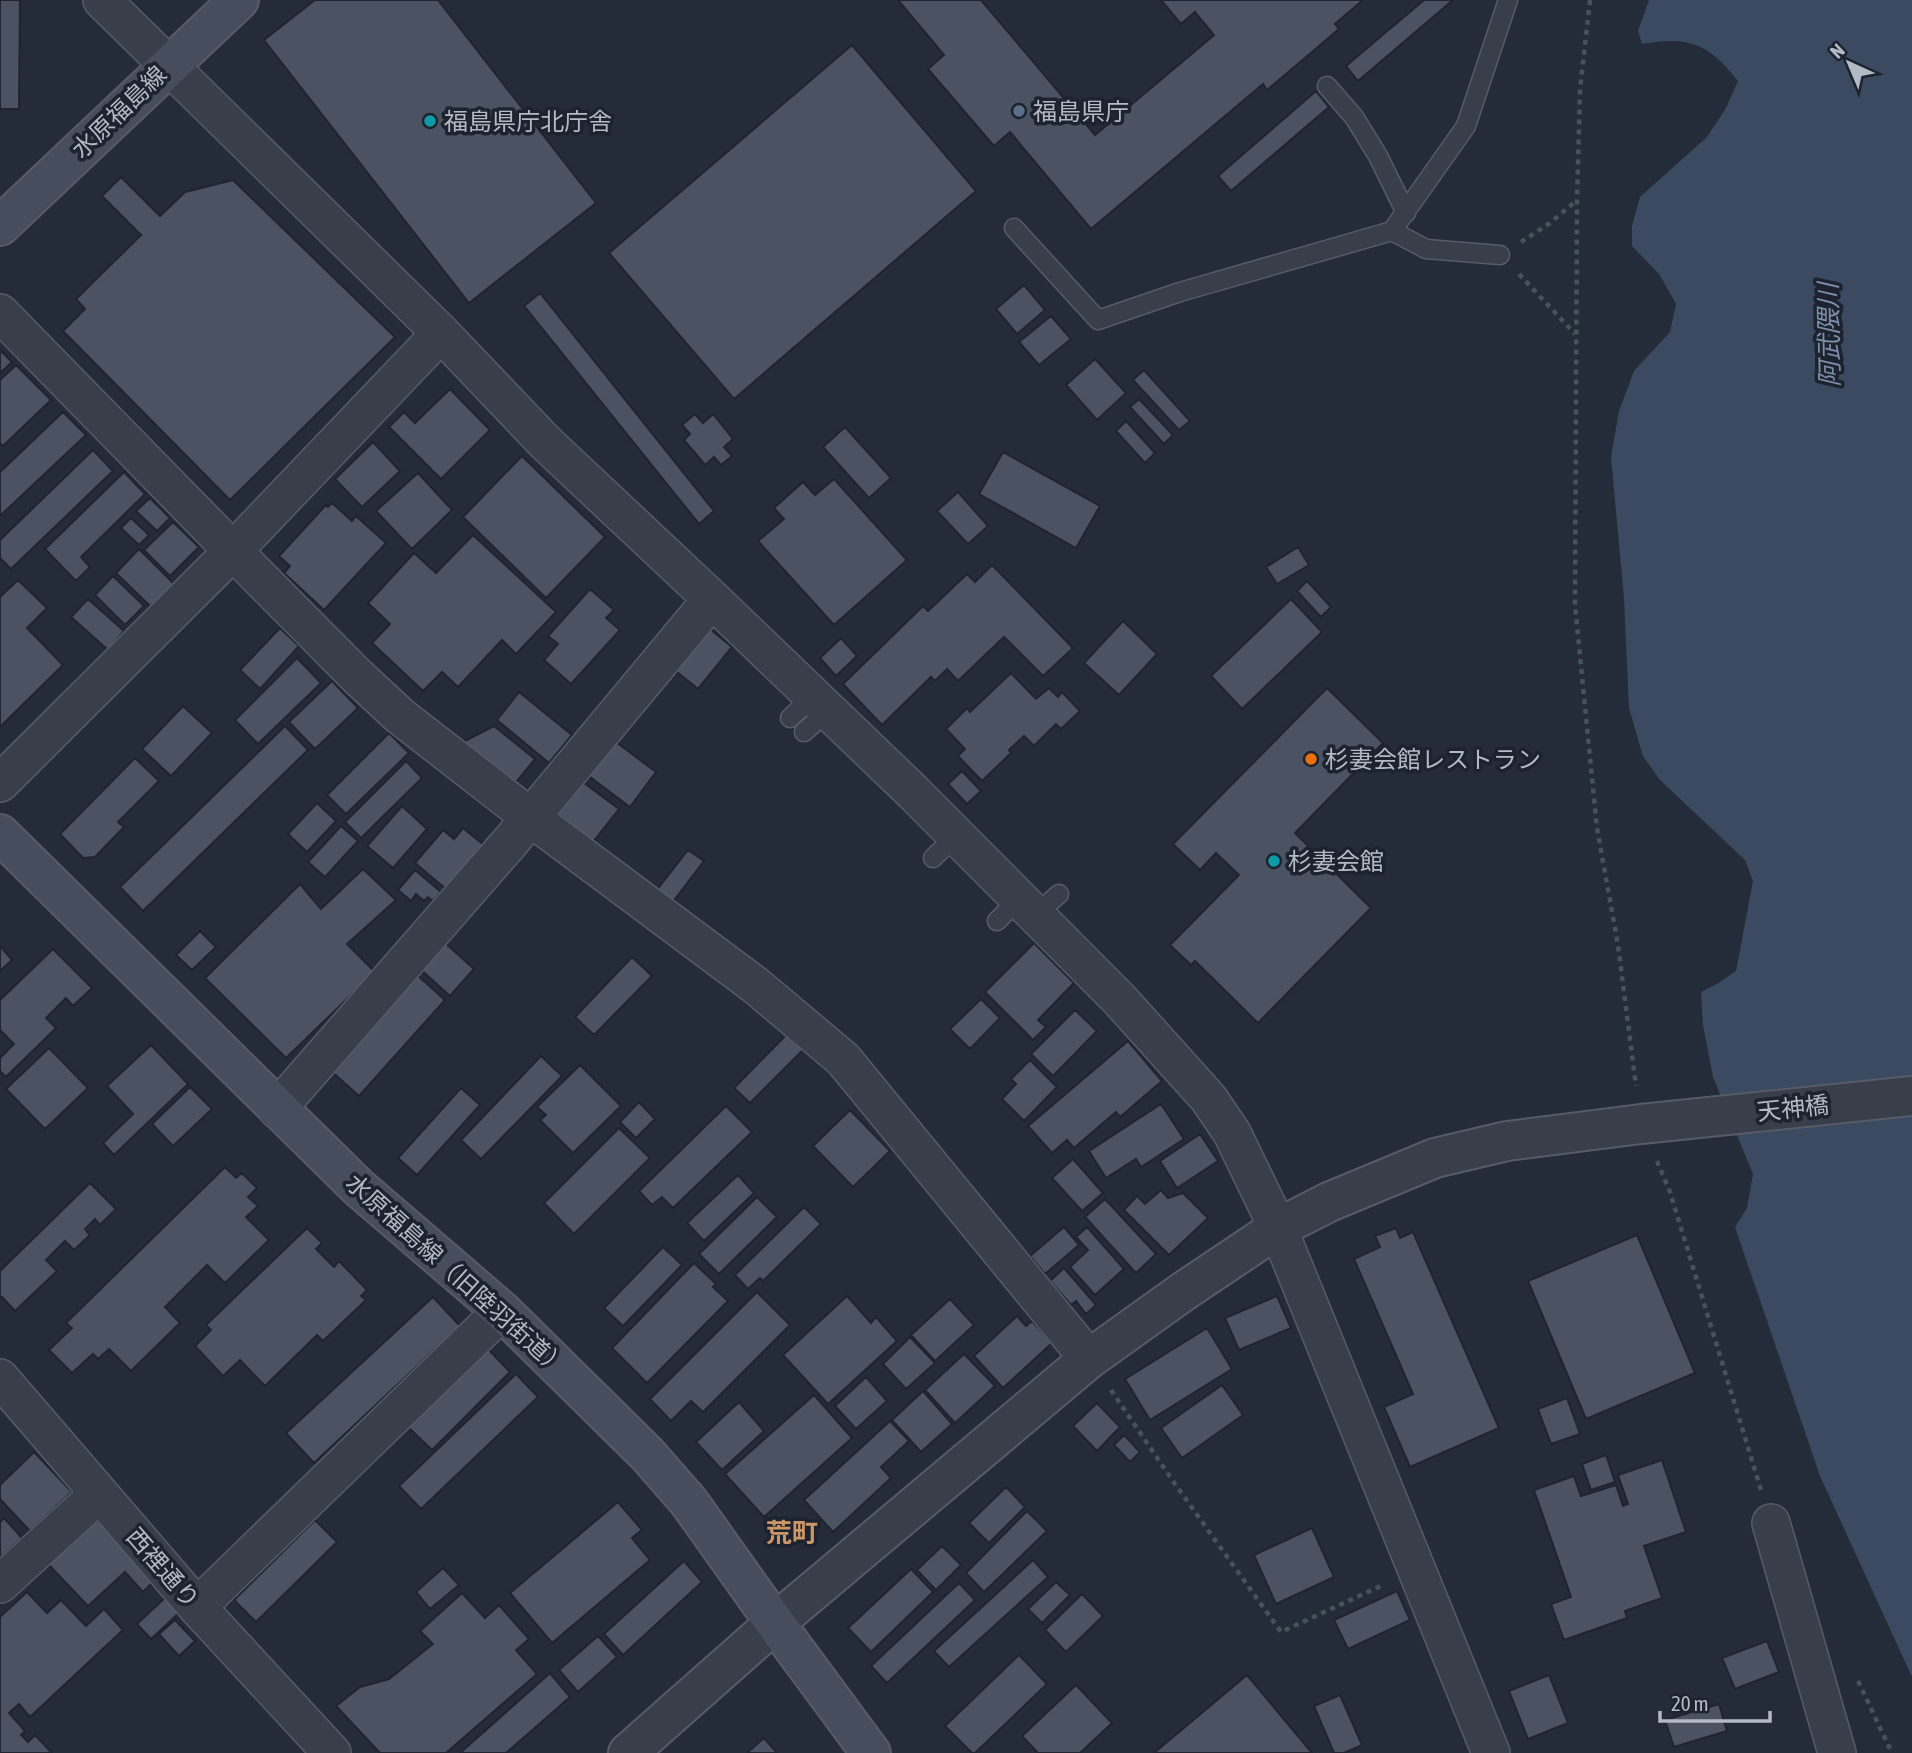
<svg xmlns="http://www.w3.org/2000/svg" width="1912" height="1753" font-family="'Asap Condensed','Noto Sans JP',sans-serif">
<style>
.water{fill:#3b4961}
.building{fill:#4b5363;stroke:#1f2530;stroke-width:2}
.lines{fill:none;stroke-linecap:round;stroke-linejoin:round}
.service-casing{stroke:#565c67;stroke-width:21}
.minor-casing{stroke:#565c67;stroke-width:40}
.tertiary-casing{stroke:#565c67;stroke-width:42}
.secondary-casing{stroke:#565c67;stroke-width:42}
.path{stroke:#445457;stroke-width:4.5;stroke-dasharray:5 5;stroke-linecap:butt}
.service{stroke:#383e4a;stroke-width:18}
.minor{stroke:#383e4a;stroke-width:37}
.tertiary{stroke:#383e4a;stroke-width:38}
.secondary{stroke:#464d5c;stroke-width:38}
.service-dot{fill:#5c6f8a;stroke:#1d232e;stroke-width:2.5}
.culture-dot{fill:#0f9aa8;stroke:#1d232e;stroke-width:2.5}
.food-dot{fill:#e8710a;stroke:#1d232e;stroke-width:2.5}
.labels{text-anchor:middle;dominant-baseline:central;stroke-width:7;stroke-linejoin:round;paint-order:stroke}
.poi-label{font-size:24px;fill:#b3b9c5;stroke:#1d232e;text-anchor:start}
.street-label{font-size:24px;fill:#b3b9c5;stroke:#1d232e}
.water-label{font-size:26px;font-style:italic;fill:#7d8eaa;stroke:#1d232e}
.neighbourhood-label{font-size:26px;font-weight:bold;fill:#cb9769;stroke:#1d232e}
</style>
<rect width="100%" height="100%" fill="#242c39"/>
<!-- water -->
<path class="water" d="M 1649,0 L 1912,0 L 1912,1677 L 1820,1476 L 1735,1227 L 1747,1208 L 1753,1174 L 1713,1077 L 1703,1025 L 1701,992 L 1717,984 L 1736,971 L 1753,881 L 1745,860 L 1660,780 L 1643,756 L 1629,708 L 1624,598 L 1611,457 L 1619,411 L 1634,371 L 1670,332 L 1676,304 L 1659,274 L 1632,246 L 1632,226 L 1640,197 L 1707,137 L 1726,108 L 1738,81 C 1708,43 1689,36 1642,44 L 1638,31 Z"/>
<!-- building -->
<path class="building" d="M 0,0 L 20,0 L 19,109 L 0,109 Z
M 315,0 L 438,0 L 596,203 L 469,303 L 264,40 Z
M 898,0 L 981,0 L 1095,135 L 1214,35 L 1195,12 L 1181,24 L 1161,0 L 1363,0 L 1335,24 L 1339,29 L 1267,90 L 1263,84 L 1091,229 L 1010,132 L 994,146 L 928,69 L 944,55 Z
M 1424,0 L 1453,0 L 1358,81 L 1346,66 Z
M 852,45 L 976,191 L 734,399 L 609,253 Z
M 1316,91 L 1329,107 L 1231,191 L 1218,176 Z
M 121,177 L 160,216 L 185,192 L 233,180 L 395,337 L 230,500 L 63,331 L 85,309 L 76,299 L 141,235 L 102,196 Z
M 1024,285 L 1045,310 L 1017,334 L 996,309 Z
M 540,293 L 714,511 L 699,524 L 524,306 Z
M 1051,316 L 1071,339 L 1039,365 L 1019,342 Z
M 0,350 L 12,362 L 0,373 Z
M 1095,359 L 1126,393 L 1097,420 L 1066,385 Z
M 16,365 L 51,400 L 3,446 L 0,443 L 0,380 Z
M 1144,370 L 1190,421 L 1179,430 L 1133,380 Z
M 450,389 L 490,430 L 441,479 L 389,427 L 404,412 L 415,423 Z
M 1139,399 L 1173,435 L 1164,444 L 1130,407 Z
M 63,412 L 86,435 L 0,516 L 0,472 Z
M 695,414 L 703,423 L 713,414 L 733,439 L 724,447 L 732,456 L 721,465 L 714,457 L 705,465 L 684,440 L 690,434 L 682,425 Z
M 1126,421 L 1155,453 L 1145,463 L 1116,431 Z
M 845,427 L 891,478 L 869,498 L 823,447 Z
M 373,442 L 400,471 L 362,507 L 335,479 Z
M 93,450 L 113,471 L 11,569 L 0,558 L 0,540 Z
M 1003,452 L 1100,506 L 1076,548 L 979,494 Z
M 522,456 L 605,537 L 546,598 L 463,517 Z
M 124,472 L 145,494 L 81,557 L 90,567 L 76,581 L 45,549 Z
M 418,473 L 452,510 L 412,549 L 376,511 Z
M 834,479 L 907,560 L 834,625 L 758,541 L 784,519 L 774,508 L 803,482 L 815,495 Z
M 958,492 L 988,526 L 968,544 L 937,511 Z
M 150,498 L 170,518 L 157,531 L 136,511 Z
M 332,503 L 352,521 L 356,516 L 386,543 L 324,610 L 284,573 L 290,566 L 279,556 L 326,505 L 328,507 Z
M 131,518 L 149,535 L 139,545 L 121,528 Z
M 173,522 L 199,547 L 170,576 L 144,550 Z
M 473,535 L 556,612 L 516,654 L 502,640 L 458,687 L 442,672 L 423,691 L 372,643 L 390,624 L 368,603 L 414,553 L 436,573 Z
M 1298,547 L 1309,565 L 1277,584 L 1266,567 Z
M 139,549 L 174,584 L 151,607 L 116,573 Z
M 992,565 L 1073,648 L 1043,676 L 1004,637 L 958,681 L 947,669 L 935,681 L 931,677 L 882,725 L 843,684 L 923,606 L 928,611 L 967,574 L 975,582 Z
M 113,576 L 144,606 L 125,625 L 95,595 Z
M 18,580 L 47,608 L 27,628 L 63,665 L 0,727 L 0,597 Z
M 1307,581 L 1331,607 L 1321,617 L 1297,591 Z
M 590,589 L 614,610 L 606,618 L 620,630 L 571,684 L 544,660 L 558,644 L 548,636 Z
M 88,599 L 124,631 L 108,650 L 71,617 Z
M 1291,599 L 1322,632 L 1242,709 L 1211,676 Z
M 1123,621 L 1157,654 L 1119,695 L 1084,663 Z
M 705,625 L 732,647 L 698,689 L 672,668 Z
M 280,628 L 299,646 L 260,689 L 240,670 Z
M 841,638 L 857,656 L 836,676 L 820,658 Z
M 297,658 L 321,683 L 258,744 L 235,720 Z
M 1011,673 L 1036,699 L 1049,688 L 1058,697 L 1062,692 L 1080,711 L 1061,729 L 1056,724 L 1034,746 L 1024,736 L 1009,750 L 1011,753 L 982,781 L 958,756 L 965,749 L 946,729 L 967,708 L 970,712 Z
M 332,681 L 358,708 L 315,749 L 289,722 Z
M 1327,688 L 1383,743 L 1295,833 L 1371,908 L 1258,1023 L 1195,961 L 1191,965 L 1170,945 L 1239,875 L 1216,853 L 1200,870 L 1173,844 Z
M 519,692 L 572,735 L 549,763 L 497,720 Z
M 183,706 L 212,733 L 171,776 L 142,749 Z
M 285,726 L 308,750 L 143,911 L 120,887 Z
M 494,726 L 535,759 L 513,786 L 461,743 Z
M 389,733 L 409,753 L 346,814 L 327,795 Z
M 612,739 L 656,772 L 630,807 L 586,774 Z
M 135,758 L 159,781 L 118,822 L 124,827 L 95,857 L 83,858 L 60,834 Z
M 406,761 L 422,778 L 361,838 L 345,822 Z
M 962,771 L 981,791 L 967,804 L 948,784 Z
M 580,780 L 619,809 L 593,842 L 555,812 Z
M 317,803 L 336,821 L 307,852 L 288,834 Z
M 402,806 L 427,829 L 393,868 L 367,846 Z
M 341,826 L 358,841 L 325,877 L 308,862 Z
M 463,828 L 485,846 L 447,890 L 415,863 L 443,830 L 454,839 Z
M 688,850 L 704,861 L 672,903 L 656,891 Z
M 363,869 L 396,900 L 347,944 L 375,972 L 286,1058 L 205,978 L 300,884 L 321,909 Z
M 415,870 L 441,892 L 433,901 L 428,897 L 424,901 L 416,894 L 411,901 L 398,890 Z
M 200,931 L 216,947 L 192,970 L 176,955 Z
M 444,942 L 474,969 L 450,996 L 420,969 Z
M 1034,943 L 1074,983 L 1038,1020 L 1046,1027 L 1033,1040 L 985,992 Z
M 0,946 L 12,960 L 0,971 Z
M 53,949 L 92,988 L 73,1006 L 66,998 L 46,1018 L 56,1028 L 6,1077 L 0,1071 L 0,1058 L 14,1044 L 0,1030 L 0,1000 Z
M 632,957 L 652,976 L 594,1035 L 575,1017 Z
M 416,974 L 445,1000 L 359,1096 L 330,1070 Z
M 981,999 L 1000,1018 L 970,1049 L 950,1029 Z
M 1075,1010 L 1097,1031 L 1053,1076 L 1031,1054 Z
M 787,1034 L 803,1050 L 750,1103 L 734,1088 Z
M 1128,1041 L 1162,1081 L 1120,1117 L 1116,1112 L 1074,1148 L 1067,1140 L 1052,1153 L 1028,1126 Z
M 151,1045 L 188,1084 L 114,1155 L 103,1143 L 133,1114 L 107,1086 Z
M 49,1048 L 88,1088 L 45,1129 L 6,1089 Z
M 541,1056 L 562,1076 L 481,1159 L 461,1140 Z
M 1030,1060 L 1057,1087 L 1024,1121 L 1002,1099 L 1016,1084 L 1011,1079 Z
M 580,1065 L 621,1106 L 573,1153 L 540,1120 L 546,1115 L 537,1107 Z
M 190,1087 L 212,1109 L 173,1146 L 152,1124 Z
M 461,1088 L 480,1105 L 417,1175 L 398,1158 Z
M 639,1102 L 655,1119 L 636,1138 L 620,1122 Z
M 1161,1104 L 1184,1139 L 1141,1167 L 1136,1159 L 1106,1178 L 1089,1151 Z
M 726,1106 L 752,1132 L 673,1208 L 662,1197 L 652,1205 L 639,1191 Z
M 850,1110 L 890,1151 L 853,1187 L 813,1146 Z
M 619,1128 L 650,1158 L 574,1234 L 544,1203 Z
M 1200,1134 L 1218,1161 L 1177,1188 L 1160,1161 Z
M 1073,1159 L 1103,1193 L 1082,1211 L 1052,1178 Z
M 225,1167 L 236,1178 L 242,1173 L 257,1188 L 248,1197 L 258,1206 L 246,1217 L 269,1240 L 225,1283 L 207,1265 L 165,1307 L 180,1323 L 131,1371 L 109,1349 L 98,1359 L 93,1354 L 72,1373 L 49,1350 L 72,1328 L 66,1323 Z
M 738,1175 L 754,1193 L 704,1241 L 687,1223 Z
M 90,1183 L 116,1209 L 100,1225 L 95,1219 L 85,1229 L 90,1235 L 74,1250 L 65,1241 L 46,1260 L 57,1271 L 15,1311 L 2,1297 L 0,1299 L 0,1271 Z
M 1161,1190 L 1168,1198 L 1183,1193 L 1208,1218 L 1169,1255 L 1124,1210 L 1137,1196 L 1145,1204 Z
M 757,1197 L 777,1217 L 719,1274 L 699,1254 Z
M 1105,1199 L 1156,1254 L 1136,1273 L 1085,1217 Z
M 804,1207 L 821,1224 L 763,1281 L 760,1278 L 748,1289 L 735,1275 Z
M 1064,1227 L 1079,1245 L 1045,1274 L 1030,1256 Z
M 1087,1227 L 1124,1269 L 1095,1295 L 1070,1267 L 1088,1250 L 1076,1237 Z
M 307,1228 L 322,1243 L 316,1249 L 334,1267 L 339,1261 L 367,1290 L 361,1296 L 366,1300 L 323,1341 L 317,1335 L 265,1386 L 240,1360 L 223,1376 L 195,1346 L 211,1330 L 206,1325 Z
M 1396,1228 L 1400,1238 L 1413,1232 L 1499,1428 L 1410,1467 L 1384,1407 L 1413,1394 L 1354,1259 L 1380,1247 L 1375,1236 Z
M 1637,1235 L 1695,1373 L 1586,1419 L 1528,1281 Z
M 663,1247 L 682,1265 L 623,1326 L 604,1308 Z
M 694,1263 L 716,1284 L 713,1287 L 728,1301 L 647,1383 L 612,1348 Z
M 1064,1268 L 1096,1305 L 1086,1314 L 1076,1301 L 1071,1305 L 1050,1281 Z
M 757,1292 L 790,1325 L 703,1412 L 691,1401 L 671,1421 L 650,1399 Z
M 847,1296 L 871,1323 L 876,1317 L 897,1341 L 828,1404 L 783,1355 Z
M 1277,1296 L 1291,1328 L 1239,1350 L 1225,1318 Z
M 433,1297 L 460,1326 L 314,1463 L 286,1433 Z
M 950,1299 L 974,1325 L 935,1361 L 911,1335 Z
M 1017,1316 L 1026,1326 L 1032,1321 L 1052,1343 L 1003,1388 L 974,1356 Z
M 1207,1328 L 1232,1369 L 1150,1420 L 1125,1379 Z
M 910,1337 L 935,1363 L 906,1389 L 883,1364 Z
M 487,1348 L 510,1372 L 432,1450 L 408,1427 Z
M 964,1354 L 995,1386 L 955,1423 L 925,1390 Z
M 516,1374 L 538,1397 L 421,1509 L 399,1486 Z
M 866,1377 L 887,1401 L 856,1429 L 835,1406 Z
M 1222,1385 L 1243,1415 L 1182,1458 L 1161,1428 Z
M 923,1391 L 952,1424 L 921,1452 L 892,1420 Z
M 814,1395 L 852,1438 L 764,1517 L 725,1474 Z
M 1567,1398 L 1580,1434 L 1551,1444 L 1538,1409 Z
M 739,1402 L 764,1431 L 722,1470 L 696,1442 Z
M 1097,1403 L 1120,1427 L 1097,1451 L 1073,1426 Z
M 890,1421 L 909,1441 L 881,1467 L 891,1478 L 833,1532 L 804,1500 Z
M 1124,1435 L 1140,1452 L 1130,1462 L 1114,1445 Z
M 34,1452 L 72,1492 L 30,1531 L 0,1499 L 0,1485 Z
M 1606,1455 L 1615,1482 L 1591,1490 L 1582,1464 Z
M 1662,1460 L 1686,1532 L 1644,1546 L 1662,1598 L 1625,1611 L 1627,1618 L 1564,1640 L 1551,1604 L 1571,1597 L 1534,1490 L 1574,1476 L 1581,1496 L 1616,1485 L 1623,1506 L 1628,1504 L 1618,1475 Z
M 1006,1487 L 1025,1507 L 989,1543 L 969,1523 Z
M 618,1502 L 642,1530 L 632,1538 L 650,1560 L 552,1643 L 510,1593 Z
M 1027,1511 L 1047,1531 L 984,1592 L 966,1573 Z
M 4,1518 L 22,1538 L 0,1558 L 0,1522 Z
M 315,1520 L 337,1542 L 256,1622 L 234,1600 Z
M 108,1521 L 159,1576 L 143,1592 L 125,1572 L 88,1606 L 48,1564 L 93,1522 Z
M 1312,1528 L 1334,1577 L 1276,1604 L 1254,1555 Z
M 942,1546 L 961,1565 L 936,1590 L 917,1570 Z
M 1033,1560 L 1048,1577 L 949,1667 L 934,1651 Z
M 684,1561 L 702,1582 L 623,1655 L 604,1634 Z
M 443,1568 L 459,1585 L 430,1609 L 416,1592 Z
M 911,1569 L 933,1592 L 871,1652 L 848,1628 Z
M 1056,1582 L 1070,1595 L 1042,1623 L 1028,1609 Z
M 959,1583 L 975,1600 L 887,1683 L 871,1666 Z
M 1397,1591 L 1410,1620 L 1348,1649 L 1334,1620 Z
M 27,1592 L 47,1613 L 61,1600 L 86,1626 L 104,1609 L 123,1630 L 30,1717 L 19,1704 L 9,1713 L 25,1731 L 21,1735 L 28,1742 L 35,1735 L 52,1753 L 0,1753 L 0,1617 Z
M 462,1593 L 485,1618 L 499,1605 L 529,1639 L 516,1650 L 537,1674 L 446,1753 L 380,1753 L 336,1706 L 360,1687 L 389,1679 L 433,1644 L 420,1631 Z
M 1082,1594 L 1103,1616 L 1066,1652 L 1045,1630 Z
M 167,1596 L 181,1611 L 151,1639 L 137,1624 Z
M 175,1620 L 195,1641 L 179,1656 L 159,1634 Z
M 598,1636 L 617,1657 L 578,1692 L 559,1670 Z
M 1767,1641 L 1779,1672 L 1735,1689 L 1722,1658 Z
M 1019,1655 L 1047,1684 L 975,1753 L 972,1753 L 945,1726 Z
M 550,1673 L 570,1697 L 506,1753 L 460,1753 Z
M 1247,1675 L 1312,1753 L 1154,1753 Z
M 1549,1675 L 1568,1723 L 1528,1739 L 1509,1691 Z
M 1076,1685 L 1112,1723 L 1080,1753 L 1038,1753 L 1022,1736 Z
M 1340,1695 L 1362,1745 L 1344,1753 L 1334,1753 L 1314,1706 Z
M 1719,1704 L 1727,1731 L 1674,1747 L 1665,1720 Z
M 764,1738 L 777,1753 L 747,1753 Z"/>
<g class="lines">
<!-- service casing -->
<g class="service-casing">
<path id="service" d="M 1327,86 L 1354,117 L 1378,156 L 1406,213
M 1014,228 L 1098,320 L 1180,292 L 1392,231 L 1466,126 L 1508,0
M 1392,231 L 1426,249 L 1500,255
M 790,718 L 813,696
M 804,732 L 828,711
M 933,858 L 956,836
M 1035,915 L 1059,894
M 997,921 L 1019,899"/>
</g>
<!-- minor casing -->
<g class="minor-casing">
<path id="minor" d="M 102,0 L 441,333 L 546,443 L 712,599 L 913,792 L 1120,1000 L 1209,1099 L 1232,1133 L 1278,1228 L 1491,1753
M 0,313 L 233,551 L 357,676 L 400,716 L 530,817 L 755,985 L 843,1059 L 1089,1359
M 0,783 L 233,551 L 441,333
M 277,1109 L 511,841 L 712,599
M 0,1378 L 197,1607 L 332,1753
M 1771,1523 L 1837,1753
M 0,1584 L 99,1494
M 197,1607 L 502,1311"/>
</g>
<!-- tertiary casing -->
<g class="tertiary-casing">
<path id="tertiary" d="M 628,1753 L 775,1623 L 1089,1359 L 1184,1291 L 1278,1228 L 1329,1202 L 1435,1158 L 1507,1141 L 1641,1124 L 1912,1096"/>
</g>
<!-- secondary casing -->
<g class="secondary-casing">
<path id="secondary" d="M 0,226 L 239,0
M 0,834 L 358,1187 L 502,1311 L 647,1454 L 689,1502 L 775,1623 L 871,1753"/>
</g>
<!-- path -->
<path class="path" d="M 1590,0 L 1580,90 L 1577,201 L 1575,605 L 1597,828 L 1618,945 L 1636,1086
M 1521,242 L 1550,223 L 1576,201
M 1519,274 L 1575,334
M 1657,1161 L 1670,1192 L 1761,1490
M 1111,1390 L 1175,1484 L 1281,1632 L 1383,1585
M 1858,1681 L 1892,1753"/>
<!-- service -->
<use href="#service" class="service"/>
<!-- minor -->
<use href="#minor" class="minor"/>
<!-- tertiary -->
<use href="#tertiary" class="tertiary"/>
<!-- secondary -->
<use href="#secondary" class="secondary"/>
</g>
<!-- markers -->
<circle class="service-dot" cx="1019" cy="111" r="7"/>
<g class="culture-dot">
<circle cx="430" cy="121" r="7"/>
<circle cx="1274" cy="861" r="7"/>
</g>
<circle class="food-dot" cx="1311" cy="759" r="7"/>
<g class="labels">
<!-- poi labels -->
<g class="poi-label">
<text x="1033" y="111">福島県庁</text>
<text x="444" y="121">福島県庁北庁舎</text>
<text x="1325" y="759">杉妻会館レストラン</text>
<text x="1288" y="861">杉妻会館</text>
</g>
<!-- street labels -->
<g class="street-label">
<text transform="translate(119 112) rotate(-44)">水原福島線</text>
<text transform="translate(1793 1108) rotate(-6)">天神橋</text>
<text transform="translate(457 1275) rotate(42)">水原福島線（旧陸羽街道）</text>
<text transform="translate(163 1568) rotate(49)">西裡通り</text>
</g>
<!-- water labels -->
<g class="water-label">
<text transform="translate(1829 335) rotate(-91)">阿武隈川</text>
</g>
<!-- neighbourhood labels -->
<g class="neighbourhood-label">
<text x="792" y="1533">荒町</text>
</g>
</g>
<!-- north arrow -->
<g transform="translate(1849 63) rotate(316)" stroke="#1d232e" stroke-width="5" paint-order="stroke">
<path d="M0-5L12 26L0 18L-12 26Z" fill="#b3b9c5"/>
<text y="-10" font-size="19" font-weight="bold" text-anchor="middle" fill="#b3b9c5">N</text>
</g>
<!-- scale -->
<path d="M1660 1711v10h110v-10" fill="none" stroke="#b3b9c5" stroke-width="3.5"/>
<text x="1671" y="1711" font-size="21" fill="#b3b9c5" stroke="#1d232e" stroke-width="5" paint-order="stroke">20 m</text>
</svg>
